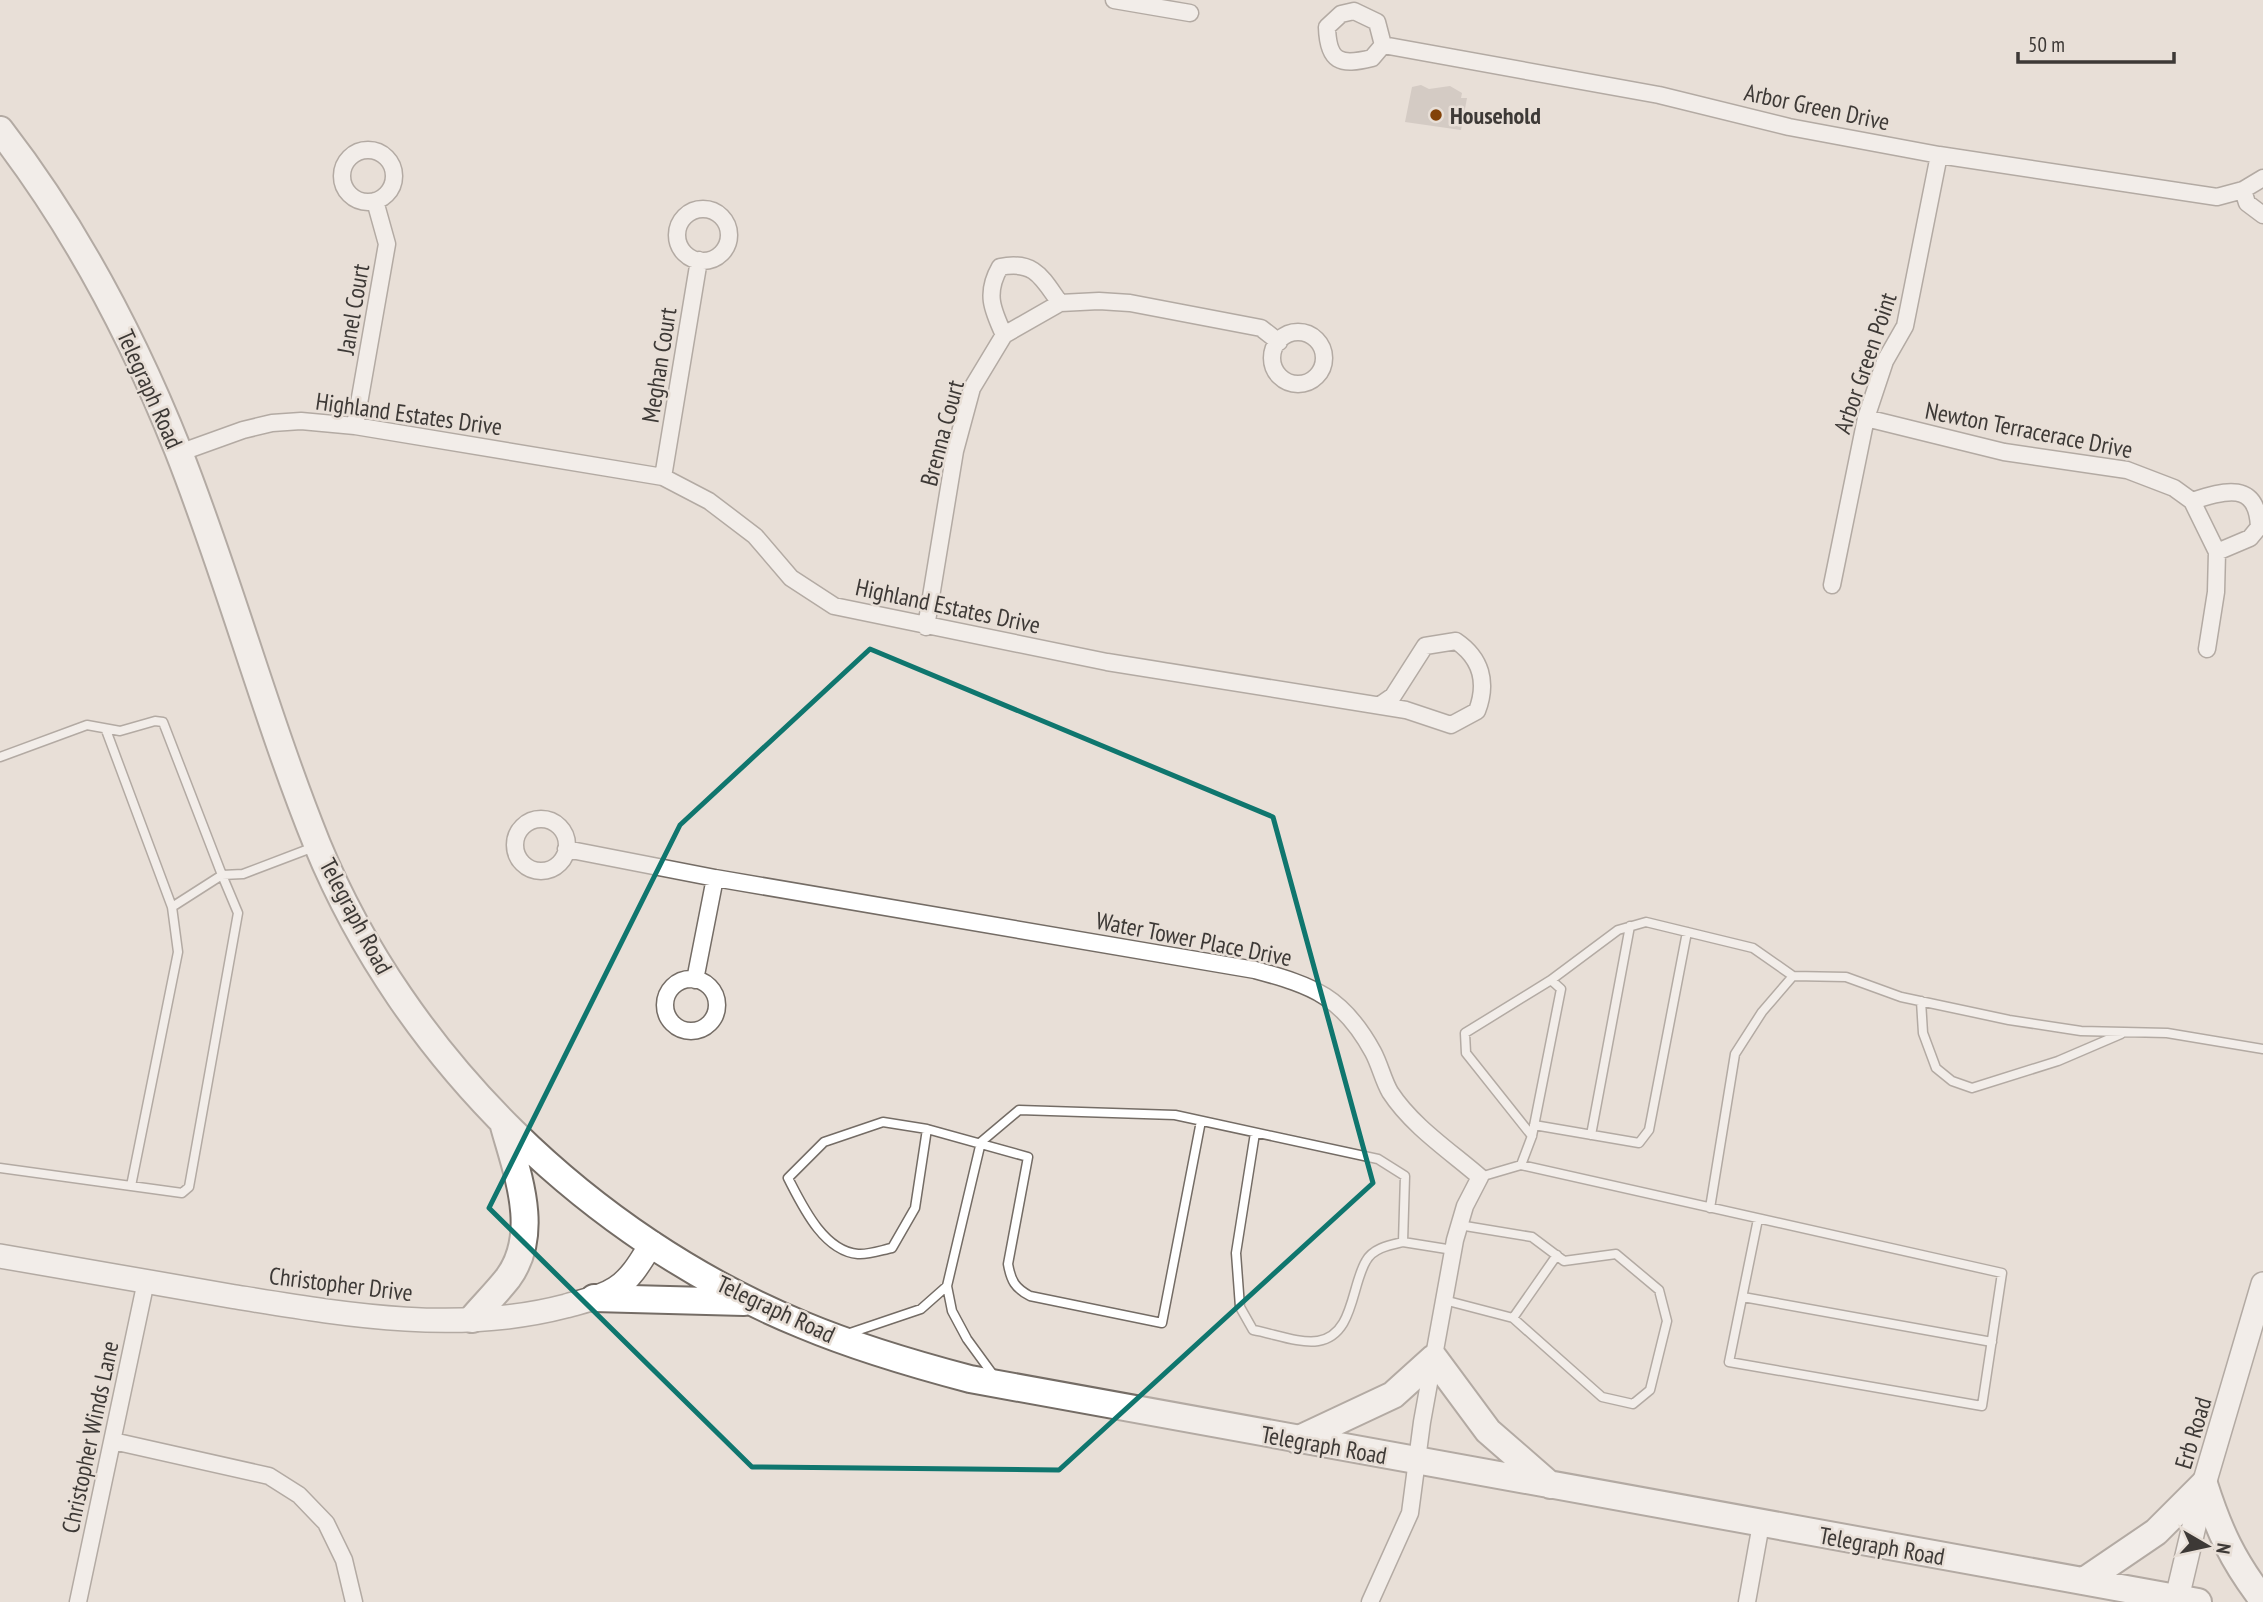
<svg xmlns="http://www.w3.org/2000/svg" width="2263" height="1602" font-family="'PT Sans Narrow',sans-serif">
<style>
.building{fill:#bdb3ad}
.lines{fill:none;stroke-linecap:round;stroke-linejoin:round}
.lane-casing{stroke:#746c65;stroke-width:11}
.street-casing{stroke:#746c65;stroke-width:19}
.secondary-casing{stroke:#746c65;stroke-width:26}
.primary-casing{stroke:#746c65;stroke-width:30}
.lane{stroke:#fff;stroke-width:8}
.street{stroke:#fff;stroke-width:16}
.secondary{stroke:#fff;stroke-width:23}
.primary{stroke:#fff;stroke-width:26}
.marked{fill:none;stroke:#0f766e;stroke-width:5;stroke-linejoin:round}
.poi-dot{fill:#824208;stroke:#e8dfd7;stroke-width:2.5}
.labels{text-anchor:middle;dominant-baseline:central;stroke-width:5;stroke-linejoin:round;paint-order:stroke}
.street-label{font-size:24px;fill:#3d3936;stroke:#e8dfd7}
.poi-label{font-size:24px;font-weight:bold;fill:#3d3936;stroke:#e8dfd7;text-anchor:start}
</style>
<rect width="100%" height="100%" fill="#e8dfd7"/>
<!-- building -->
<path class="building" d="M 1421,85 L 1429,89 L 1450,86 L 1462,93 L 1461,98 L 1467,98 L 1461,130 L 1405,122 L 1412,87 Z"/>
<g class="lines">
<!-- lane casing -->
<g class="lane-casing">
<path id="lane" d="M 106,730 L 172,907 L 178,952 L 131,1186
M 0,757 L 87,725 L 120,731 L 155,721 L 163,722 L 222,875 L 243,874 L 314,847
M 1551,980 L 1618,930 L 1646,922 L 1753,948 L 1793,976
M 1921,1001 L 1923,1033 L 1936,1068 L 1952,1081 L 1972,1088 L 2058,1061 L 2121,1034
M 1534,1125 L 1639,1143 L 1649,1130 L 1687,932
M 927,1129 L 915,1208 L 892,1248 C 882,1250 868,1255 858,1254 C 823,1251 802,1205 788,1178 L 824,1142 L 883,1122 L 927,1129 L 1028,1157 L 1008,1264 C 1011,1281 1015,1288 1030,1296 L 1162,1323 L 1201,1121
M 1255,1133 L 1236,1253 L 1240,1307 L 1253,1330 C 1272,1333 1299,1344 1318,1341 C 1354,1335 1351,1286 1366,1261 C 1373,1248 1390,1245 1403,1242
M 1591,1135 L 1630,926
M 1521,1165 L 1532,1136 L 1561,989 L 1551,980 L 1465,1033 L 1466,1053 L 1532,1136
M 0,1168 L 182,1193 L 189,1187 L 238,913 L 222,875 L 172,907
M 1480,1177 L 1521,1165 L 2002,1273 L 1982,1406 L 1729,1362 L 1758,1219
M 1710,1208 L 1735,1054 L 1762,1012 L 1793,976 L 1846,977 L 1901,997 L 2009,1020 L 2081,1031 L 2167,1033 L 2263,1049
M 1743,1297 L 1992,1342
M 1444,1300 L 1513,1318 L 1602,1397 L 1633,1404 L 1650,1390 L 1667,1321 L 1659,1290 L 1616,1254 L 1564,1261 L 1532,1237 L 1459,1225
M 1513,1318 L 1557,1255
M 847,1334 L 921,1309 L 947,1286
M 994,1376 L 967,1339 L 952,1311 L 947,1286 L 981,1142 L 1019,1110 L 1175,1115 L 1378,1159 L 1405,1176 L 1403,1242 L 1453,1250"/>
</g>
<!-- street casing -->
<g class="street-casing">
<path id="street" d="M 1114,0 L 1190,13
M 1354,11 L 1377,22 L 1383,45 L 1372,58 C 1340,66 1328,62 1327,27 L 1341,14 Z
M 1383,45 L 1659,95 L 1789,127 L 1939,155 L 2217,197 L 2243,190 L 2263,178
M342 176a26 26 0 1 1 52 0a26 26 0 1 1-52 0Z
M 2243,190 L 2247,203 L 2263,215
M677 235a26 26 0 1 1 52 0a26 26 0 1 1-52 0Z
M1272 358a26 26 0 1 1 52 0a26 26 0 1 1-52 0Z
M 1004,335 C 992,309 985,293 1000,267 C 1035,260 1042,278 1060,303
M 1866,418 L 2004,452 L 2127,470 L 2174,488 L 2192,501 L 2217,552 L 2216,592 L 2207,649
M 355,426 L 387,244 L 375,201
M 179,453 L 243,430 L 272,423 L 301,421 L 355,426 L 663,477 L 709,501 L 755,536 L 791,578 L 834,606 L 1107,662 L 1406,710 L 1451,725 L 1477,711 C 1488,682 1481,658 1456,641 L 1425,646 L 1393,696 L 1380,705
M 663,477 L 699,260
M 2192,501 C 2225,490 2257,481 2259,527 L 2250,538 L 2217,552
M 1832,585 L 1866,418 L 1885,361 L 1905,326 L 1939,155
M 926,627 L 955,451 L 972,388 L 1004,335 L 1060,303 L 1099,301 L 1130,303 L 1261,328 L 1279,342
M515 845a26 26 0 1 1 52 0a26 26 0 1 1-52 0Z
M 566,849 L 715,878 L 1255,970 C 1314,986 1343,997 1373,1052 C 1380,1065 1383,1080 1390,1092 C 1412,1126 1450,1151 1480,1177 L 1465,1206 L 1455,1240 L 1422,1422 L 1410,1513 L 1370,1602
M665 1005a26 26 0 1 1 52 0a26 26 0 1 1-52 0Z
M 695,980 L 715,878
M 113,1441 L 269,1476 L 299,1495 L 326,1523 L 344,1560 L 354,1602
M 78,1602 L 146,1281
M 1747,1602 L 1761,1524"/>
</g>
<!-- secondary casing -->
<g class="secondary-casing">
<path id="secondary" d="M 0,1256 C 77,1269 153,1283 230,1296 C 341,1314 456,1335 566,1306 C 583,1301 601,1298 616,1288 C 632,1278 642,1259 652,1243
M 2177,1598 L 2204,1484 L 2263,1284"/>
</g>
<!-- primary casing -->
<g class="primary-casing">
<path id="primary" d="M 0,130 C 75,227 133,337 178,450 C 229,579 265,715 317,844 C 405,1058 589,1237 803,1325 C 858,1348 913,1364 970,1379 L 2198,1602
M 594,1298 L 744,1302
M 472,1319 C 484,1305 497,1292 508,1278 C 541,1233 517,1173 504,1126
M 1297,1440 L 1393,1395 L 1434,1358 L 1488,1431 L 1550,1485
M 2084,1581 L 2156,1532 L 2204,1484 C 2219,1531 2233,1561 2263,1600"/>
</g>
<!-- lane -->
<use href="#lane" class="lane"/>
<!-- street -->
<use href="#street" class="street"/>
<!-- secondary -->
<use href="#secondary" class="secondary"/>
<!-- primary -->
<use href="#primary" class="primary"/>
</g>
<!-- marked area -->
<path d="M0 0H2263V1602H0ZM 870,649 L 1273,817 L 1373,1183 L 1059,1470 L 752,1467 L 489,1208 L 680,825 Z" fill="#e8dfd7" fill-opacity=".55" fill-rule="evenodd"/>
<path class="marked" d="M 870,649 L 1273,817 L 1373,1183 L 1059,1470 L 752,1467 L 489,1208 L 680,825 Z"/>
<!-- markers -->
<circle class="poi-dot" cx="1436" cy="115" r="7"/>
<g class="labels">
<!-- street labels -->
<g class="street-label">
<text transform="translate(1817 107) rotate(12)">Arbor Green Drive</text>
<text transform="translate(353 309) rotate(-80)">Janel Court</text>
<text transform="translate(1865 363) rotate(-71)">Arbor Green Point</text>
<text transform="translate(659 365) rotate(-81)">Meghan Court</text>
<text transform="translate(150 389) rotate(66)">Telegraph Road</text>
<text transform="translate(409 414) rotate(8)">Highland Estates Drive</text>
<text transform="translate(2029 430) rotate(11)">Newton Terracerace Drive</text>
<text transform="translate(942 433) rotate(-75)">Brenna Court</text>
<text transform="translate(948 606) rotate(12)">Highland Estates Drive</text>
<text transform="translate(356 916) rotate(62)">Telegraph Road</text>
<text transform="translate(1194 939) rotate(11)">Water Tower Place Drive</text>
<text transform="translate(341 1284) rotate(7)">Christopher Drive</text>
<text transform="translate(776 1309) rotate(25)">Telegraph Road</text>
<text transform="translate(2193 1433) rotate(-73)">Erb Road</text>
<text transform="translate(90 1437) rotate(-78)">Christopher Winds Lane</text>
<text transform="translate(1324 1445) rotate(10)">Telegraph Road</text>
<text transform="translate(1882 1546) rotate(10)">Telegraph Road</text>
</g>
<!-- poi labels -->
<g class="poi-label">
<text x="1450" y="115">Household</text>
</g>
</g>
<!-- north arrow -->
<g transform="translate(2207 1546) rotate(99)" stroke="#e8dfd7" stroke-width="5" paint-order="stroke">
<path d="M0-5L12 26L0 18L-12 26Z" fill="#3d3936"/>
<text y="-10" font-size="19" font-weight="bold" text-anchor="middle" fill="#3d3936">N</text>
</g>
<!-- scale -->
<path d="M2018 52v10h156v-10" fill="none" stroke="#3d3936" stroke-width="3.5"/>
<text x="2028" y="52" font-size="21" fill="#3d3936" stroke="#e8dfd7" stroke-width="5" paint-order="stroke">50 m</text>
</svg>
